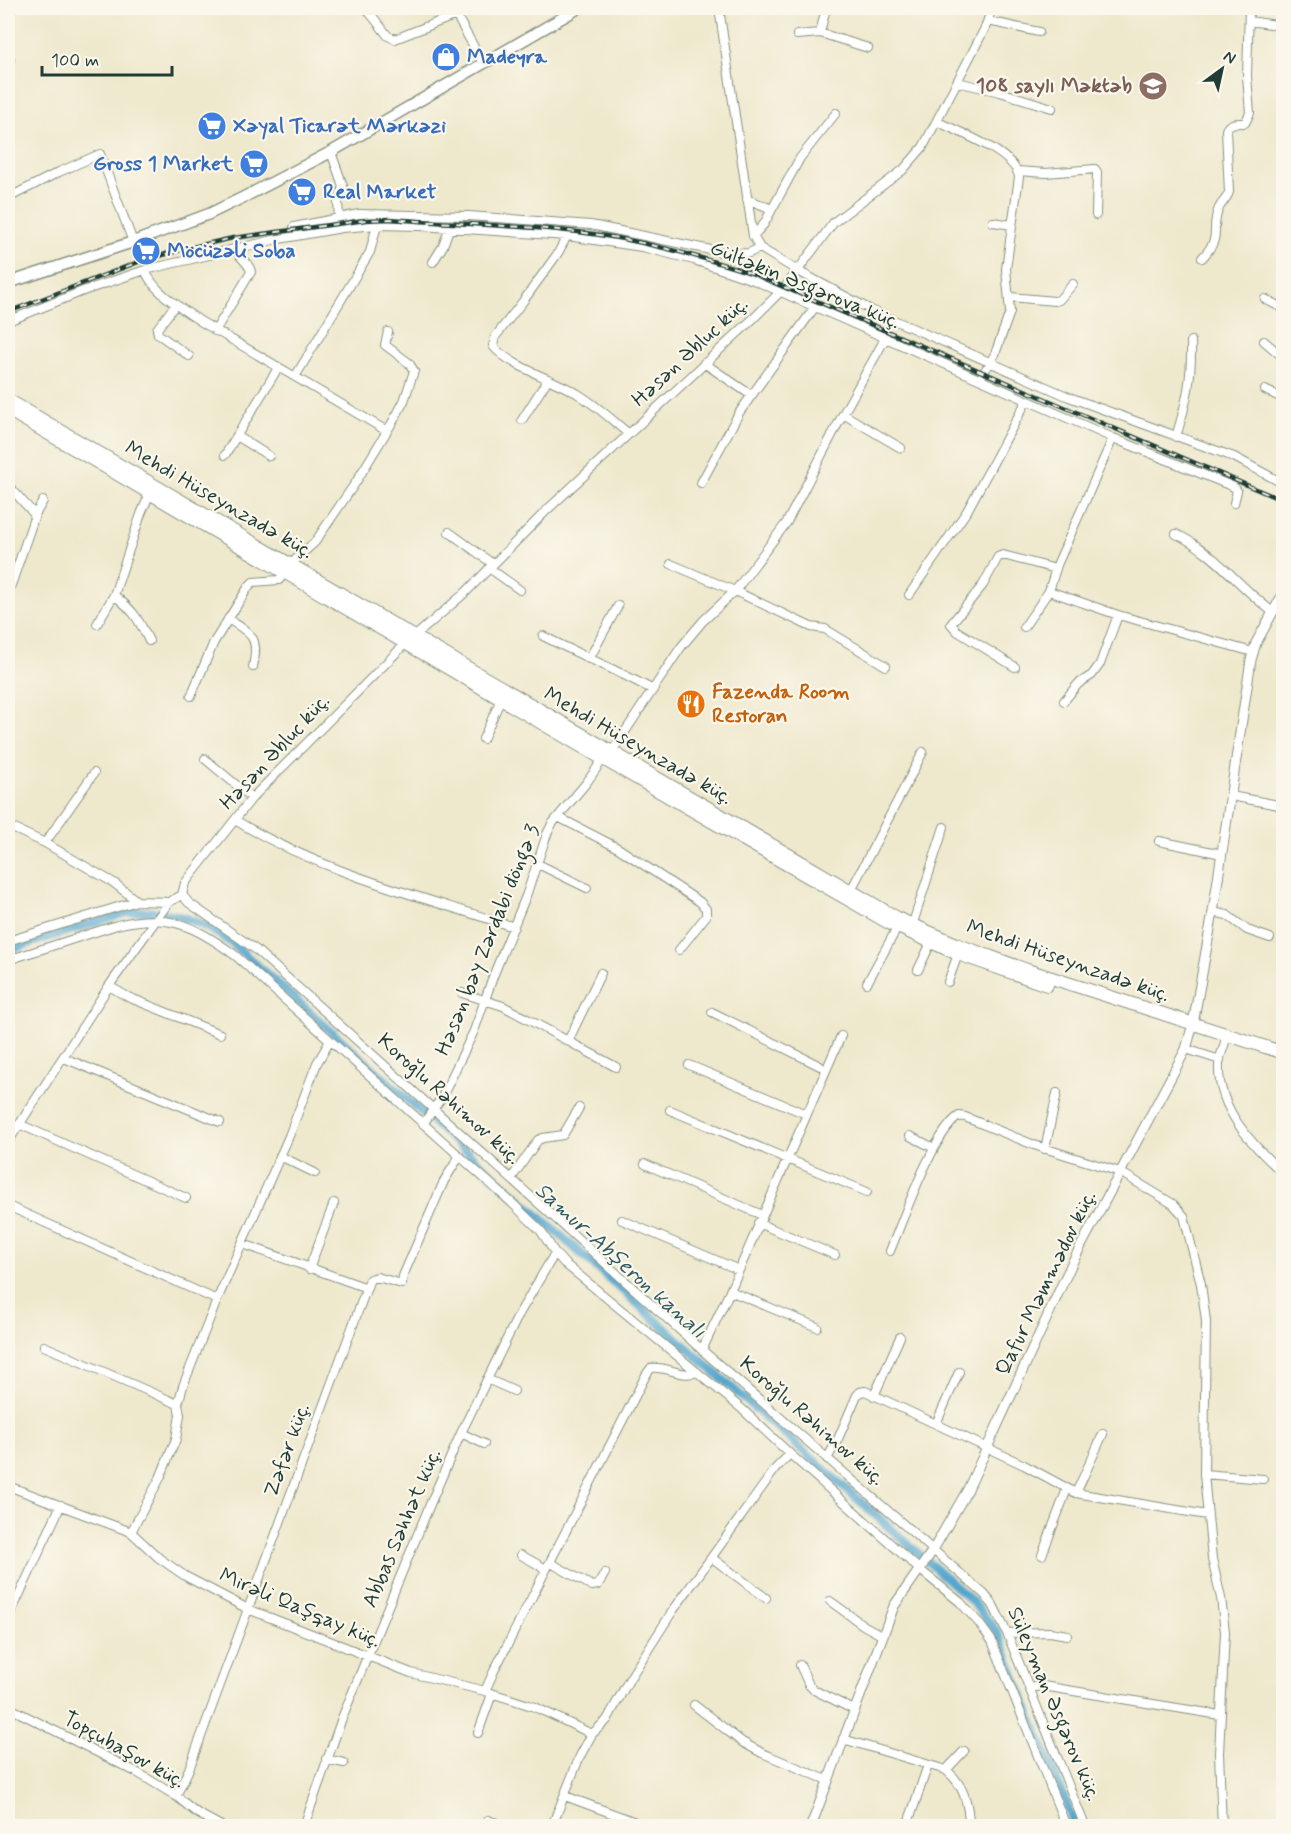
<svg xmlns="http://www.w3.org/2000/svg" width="1291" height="1834" font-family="Mynerve,sans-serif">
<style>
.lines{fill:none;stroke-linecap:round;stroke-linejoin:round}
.canal{stroke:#53a6ce;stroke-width:9}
.minor-casing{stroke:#869280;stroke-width:10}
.tertiary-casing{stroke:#869280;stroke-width:11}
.secondary-casing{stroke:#869280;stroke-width:13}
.primary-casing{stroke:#869280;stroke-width:14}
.minor{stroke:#fff;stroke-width:8}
.tertiary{stroke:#fff;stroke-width:9}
.secondary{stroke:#fff;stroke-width:10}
.primary{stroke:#fff;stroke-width:12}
.rail-casing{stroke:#1f3d34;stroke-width:4.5}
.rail{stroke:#fbf7ec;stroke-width:2;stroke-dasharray:7;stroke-linecap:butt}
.labels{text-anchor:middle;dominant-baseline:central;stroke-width:4.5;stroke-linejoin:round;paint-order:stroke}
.shop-label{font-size:21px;font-weight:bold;fill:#366cbe;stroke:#fbf7ec;text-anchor:start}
.education-label{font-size:21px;font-weight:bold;fill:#785e54;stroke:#fbf7ec;text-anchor:end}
.street-label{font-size:21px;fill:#1f3d34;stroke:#fbf7ec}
.food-label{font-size:21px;font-weight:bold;fill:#c56008;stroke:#fbf7ec;text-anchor:start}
.water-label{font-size:22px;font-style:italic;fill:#2f5c62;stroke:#fbf7ec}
</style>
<rect width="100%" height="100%" fill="#fbf7ec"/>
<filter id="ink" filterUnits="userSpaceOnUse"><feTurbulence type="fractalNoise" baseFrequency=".0167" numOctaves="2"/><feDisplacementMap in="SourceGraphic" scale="12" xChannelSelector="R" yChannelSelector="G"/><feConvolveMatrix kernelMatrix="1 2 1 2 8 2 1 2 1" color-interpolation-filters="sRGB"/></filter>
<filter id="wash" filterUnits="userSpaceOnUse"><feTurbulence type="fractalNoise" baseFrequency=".008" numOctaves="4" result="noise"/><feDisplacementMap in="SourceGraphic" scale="24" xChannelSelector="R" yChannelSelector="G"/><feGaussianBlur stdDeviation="1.35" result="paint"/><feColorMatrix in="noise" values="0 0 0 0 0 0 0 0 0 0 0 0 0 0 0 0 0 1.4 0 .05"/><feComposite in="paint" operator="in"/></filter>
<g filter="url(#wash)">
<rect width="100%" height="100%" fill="#eee8cc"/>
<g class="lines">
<!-- canal -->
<path class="canal" d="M 8,950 L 128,912 C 170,909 202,920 234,945 L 972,1601 L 997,1632 L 1075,1826"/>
</g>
</g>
<g filter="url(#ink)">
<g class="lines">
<!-- minor casing -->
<g class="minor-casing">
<path id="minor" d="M 366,8 L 388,36 L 395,39 L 456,15
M 461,8 L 456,15 L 483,63
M 719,8 L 753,236 L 760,248 L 798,271 L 871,310 L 1069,397 L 1234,457 L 1284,484
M 988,21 L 1039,32
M 1249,21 L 1284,26
M 820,33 L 826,8
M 797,35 L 820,33 L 868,48
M 8,59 L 10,59
M 957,82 L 1000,92 L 1052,108
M 938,122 C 959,132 1015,153 1019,177 L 1006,269 L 1010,312 L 995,354 L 980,379
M 331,152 L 343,186 L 338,203 L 339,217
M 1018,171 L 1046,173 L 1095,169 L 1097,172 L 1096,215
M 8,198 L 59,172 L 100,154 L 133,242
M 747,199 L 772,209
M 993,222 L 1012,225
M 294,227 L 359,214 L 469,216 L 591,225 L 730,254 L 749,253 L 760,248
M 567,236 L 558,253 L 524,300 L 495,337 L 493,346 C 509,366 555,380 578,394 C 596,405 612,420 629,434
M 753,236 L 764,224 L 800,158 L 836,113
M 1202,258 C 1224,235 1209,230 1219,208 C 1222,202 1227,199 1229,192 L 1226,130 C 1229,122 1237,123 1245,123 L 1250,113 L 1247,76 L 1249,8
M 433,262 L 443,246 L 449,229
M 145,270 C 154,293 180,307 200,321 L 387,431
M 1010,297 L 1055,301 L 1059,300 L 1073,284
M 1265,299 L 1284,309
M 176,304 L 157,329 L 158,334 L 189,356
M 8,321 L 83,291 L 145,270 L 273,240 L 342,228 L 377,225 L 421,226 L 567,236 L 642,247 L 694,260 L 756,281 L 1113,438 L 1234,487 L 1237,491 L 1234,503
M 215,331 L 251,272 C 250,263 239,258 235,249
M 1264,341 L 1284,358
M 704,363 L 751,395
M 295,377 L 370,252 L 377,225
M 1265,390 L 1284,399
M 843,414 L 901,448
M 522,420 L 548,379
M 237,436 L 269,456
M 1176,437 C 1187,401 1192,379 1191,341
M 225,455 L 278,368
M 701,483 L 739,413 L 815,307
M 8,485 L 35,515
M 449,532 L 493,564
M 1176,534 C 1214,551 1239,587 1273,612
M 671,564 L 735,591 L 811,627 L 825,629 L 886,666
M 489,568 L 520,590
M 1049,591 L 1118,615 L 1253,652
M 8,594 L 35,515 L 43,501
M 909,595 L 967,511 L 1027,400
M 228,619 C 253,635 259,637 253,667
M 97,624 L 114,595
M 1024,627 L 1049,591 L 1057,565 L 1113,438
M 543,636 C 580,655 617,670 653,690
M 414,637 L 466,592 L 548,509 L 755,317 L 786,286 L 834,222 L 903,170 L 923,147 L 985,28 L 992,8
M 149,641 C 138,618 134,611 114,595 L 141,514 L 150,493
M 589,659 L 618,606
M 1015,667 L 957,631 L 951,624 L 983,585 L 998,557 L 1003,555 L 1056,569
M 191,696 L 214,642 L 249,586 L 253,582 L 279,580 L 296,559 L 315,542 L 356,482 L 395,418 L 404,401 L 414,371 L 409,363 L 385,345 L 388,332
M 1064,701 L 1078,684 L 1092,675 L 1100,664 L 1118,615
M 483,739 L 501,699
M 611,753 L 681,647 L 703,621 L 735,591 L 787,522 L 843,414 L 886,337
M 205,759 L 252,798
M 1231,796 L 1284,806
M 558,817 L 618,848 L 700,902 L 706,909 L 706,916 L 679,950
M 235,820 C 320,872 419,896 514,927
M 8,826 L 45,843 L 114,883 L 137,901
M 1159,841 L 1222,854
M 45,843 L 94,773
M 538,864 L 587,888
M 850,892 L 923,752
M 182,895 L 189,903 L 255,949 L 702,1350 L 984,1594 L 993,1605 L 1007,1633 L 1085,1826
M 182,895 L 185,883 L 252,798 L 406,643
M 1213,912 L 1227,915 L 1247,930 L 1270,938
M 912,926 L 944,827
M 8,941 L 137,901 L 169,902 L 182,895
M 8,960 L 117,925 C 168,912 196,926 236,956 L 512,1203 L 541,1231 L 555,1253 L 564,1263 L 742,1409 L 790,1454 L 919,1569 L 960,1602 L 979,1623 L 992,1641 L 1066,1826
M 918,970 L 931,943
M 948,982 L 958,954
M 867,983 L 897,928
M 109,986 L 128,997 L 220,1034
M 462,993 L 503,1006 L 616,1067
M 712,1012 L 820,1066
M 568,1041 L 601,973
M 1225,1042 C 1223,1050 1219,1057 1219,1065 C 1217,1109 1254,1147 1284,1174
M 1186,1049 L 1220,1060
M 64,1058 L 220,1122
M 689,1065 L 806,1114
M 670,1110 L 867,1192
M 19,1124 L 186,1198
M 423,1124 L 442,1097 L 474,1031 L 494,974 L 526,896 L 547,834 L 552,824 L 587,782 L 603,759
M 910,1136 L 934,1148
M 8,1142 L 109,986 L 169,902
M 1045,1149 L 1057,1093
M 280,1156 L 315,1173
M 645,1164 L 762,1215
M 511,1179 L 538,1140 L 543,1138 L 563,1135 L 579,1108
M 8,1206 L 217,1300
M 622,1220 L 739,1270
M 758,1223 L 835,1255
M 243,1244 L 367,1288
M 890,1251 C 903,1220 933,1133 959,1116 L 965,1117 L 1034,1145 L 1120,1172 L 1173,1204 L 1184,1216 L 1201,1284 L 1206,1321 L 1204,1474 L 1212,1559 L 1221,1598 L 1225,1632 L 1219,1753 L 1222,1826
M 309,1269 L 334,1203
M 730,1291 L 817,1327
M 44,1346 L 178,1404
M 702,1350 L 730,1291 L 841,1036
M 487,1379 L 514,1391
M 874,1396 L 900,1337
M 936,1424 L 959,1372
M 461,1433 L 484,1444
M 827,1459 L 838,1439 L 857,1395 L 860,1392 L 865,1391 L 1024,1465 L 1076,1493 L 1207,1515
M 1204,1474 L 1263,1479
M 8,1486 L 131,1532 L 159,1558 L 185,1576 L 248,1609 L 411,1673 L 485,1691 L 535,1707 L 592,1734
M 1076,1493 L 1103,1434
M 131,1532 L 160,1478 L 176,1439 L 180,1415 L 178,1404 L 183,1386 L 217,1300 L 289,1136 L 317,1063 L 330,1041
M 521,1555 L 546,1569
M 1042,1555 L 1067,1489
M 712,1558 L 766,1598
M 551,1563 L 592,1586 L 598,1585 L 605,1573
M 830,1601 L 863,1625 L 881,1635
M 8,1619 L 61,1505
M 1007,1633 L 1050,1632 L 1067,1635
M 800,1665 L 809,1685 L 814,1690 L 854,1710
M 1029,1688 L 1043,1686 L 1220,1715
M 485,1691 L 494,1671 L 646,1375 L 651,1368 C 668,1366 681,1378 697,1372
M 694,1705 L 742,1742 L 762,1753 L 827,1780
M 8,1707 L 138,1773 L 176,1796 L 197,1813 L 221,1826
M 478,1733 L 492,1694
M 843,1739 L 946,1770 C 964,1784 969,1804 969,1826
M 326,1759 L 344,1763
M 946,1770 L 964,1751
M 176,1796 L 189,1769 L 370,1279 L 377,1277 L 402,1284 L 403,1276 L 444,1181 L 459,1157
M 565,1796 L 646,1826
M 488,1820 L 504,1826
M 304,1826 L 342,1718 L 431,1502 L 461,1433 L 519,1314 L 555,1253
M 552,1826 L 580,1756 L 592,1734 L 607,1720 L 630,1678 L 672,1612 L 776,1468 L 790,1454
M 907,1826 L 928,1765"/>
</g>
<!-- tertiary casing -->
<g class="tertiary-casing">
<path id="tertiary" d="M 811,1826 L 894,1606 L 933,1550 L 968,1489 L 1073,1261 L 1186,1049 L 1193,1024 L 1213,912 L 1251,660 L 1256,643 L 1284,592"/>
</g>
<!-- secondary casing -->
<g class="secondary-casing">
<path id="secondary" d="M 8,283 L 133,242 L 209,214 L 246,196 L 331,152 L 579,8"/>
</g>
<!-- primary casing -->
<g class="primary-casing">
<path id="primary" d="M 8,400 L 899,919 L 961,946 L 1027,970 L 1284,1053
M 8,410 L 603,759 L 889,923 L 958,954 L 1047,985"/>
</g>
<!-- minor -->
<use href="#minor" class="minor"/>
<!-- tertiary -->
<use href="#tertiary" class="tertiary"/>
<!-- secondary -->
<use href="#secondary" class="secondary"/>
<!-- primary -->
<use href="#primary" class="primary"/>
<!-- rail casing -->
<g class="rail-casing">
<path id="rail" d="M 8,312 L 141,261 L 188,248 L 233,238 L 366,220 L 390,219 C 452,224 517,225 578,232 C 637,239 694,255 751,273 L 1284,501"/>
</g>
<!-- rail -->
<use href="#rail" class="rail"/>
</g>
</g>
<!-- icons -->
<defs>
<g id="shop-disc" transform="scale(1.5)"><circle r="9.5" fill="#3f7fe0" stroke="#fbf7ec"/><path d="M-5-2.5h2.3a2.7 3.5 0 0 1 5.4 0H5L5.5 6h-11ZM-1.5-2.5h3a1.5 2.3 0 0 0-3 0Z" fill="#fff"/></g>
<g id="school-disc" transform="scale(1.5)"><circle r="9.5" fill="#8d6e63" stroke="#fbf7ec"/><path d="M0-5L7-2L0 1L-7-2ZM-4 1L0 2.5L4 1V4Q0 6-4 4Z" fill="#fff"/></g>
<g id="supermarket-disc" transform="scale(1.5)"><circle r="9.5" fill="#3f7fe0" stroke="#fbf7ec"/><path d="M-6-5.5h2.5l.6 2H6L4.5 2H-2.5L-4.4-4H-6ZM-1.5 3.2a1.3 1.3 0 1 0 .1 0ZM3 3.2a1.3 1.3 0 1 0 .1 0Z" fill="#fff"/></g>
<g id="restaurant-disc" transform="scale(1.5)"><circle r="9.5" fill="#e8710a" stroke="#fbf7ec"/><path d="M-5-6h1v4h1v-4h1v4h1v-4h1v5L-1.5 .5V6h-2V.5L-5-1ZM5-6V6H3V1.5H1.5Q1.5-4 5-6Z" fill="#fff"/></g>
</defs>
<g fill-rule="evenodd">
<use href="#shop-disc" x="446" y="57"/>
<use href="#school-disc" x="1153" y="86"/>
<use href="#supermarket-disc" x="212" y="126"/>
<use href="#supermarket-disc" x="254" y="164"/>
<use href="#supermarket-disc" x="302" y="192"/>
<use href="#supermarket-disc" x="146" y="251"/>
<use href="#restaurant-disc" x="691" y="704"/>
</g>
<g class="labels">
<!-- shop labels -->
<g class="shop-label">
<text x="467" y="57">Madeyra</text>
<text x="233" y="126">Xəyal Ticarət Mərkəzi</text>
<text x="233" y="164" text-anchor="end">Gross 1 Market</text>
<text x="323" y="192">Real Market</text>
<text x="167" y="251">Möcüzəli Soba</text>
</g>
<!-- education labels -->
<g class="education-label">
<text x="1132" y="86">108 saylı Məktəb</text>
</g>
<!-- street labels -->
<g class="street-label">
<text transform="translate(805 285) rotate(22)">Gültəkin Əsgərova küç.</text>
<text transform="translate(690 352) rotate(-43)">Həsən Əbluc küç.</text>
<text transform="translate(219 500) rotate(30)">Mehdi Hüseynzadə küç.</text>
<text transform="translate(638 746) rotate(30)">Mehdi Hüseynzadə küç.</text>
<text transform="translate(275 752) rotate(-47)">Həsən Əbluc küç.</text>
<text transform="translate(488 940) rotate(-68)">Həsən bəy Zərdabi döngə 3</text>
<text transform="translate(1068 961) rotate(19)">Mehdi Hüseynzadə küç.</text>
<text transform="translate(449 1099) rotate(42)">Koroğlu Rəhimov küç.</text>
<text transform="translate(1046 1283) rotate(-64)">Qafur Məmmədov küç.</text>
<text transform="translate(812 1421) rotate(41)">Koroğlu Rəhimov küç.</text>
<text transform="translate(287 1450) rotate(-70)">Zəfər küç.</text>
<text transform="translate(402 1528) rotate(-67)">Abbas Səhhət küç.</text>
<text transform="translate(300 1608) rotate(23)">Mirəli Qaşqay küç.</text>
<text transform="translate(1054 1704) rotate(67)">Süleyman Əsgərov küç.</text>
<text transform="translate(124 1750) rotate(29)">Topçubaşov küç.</text>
</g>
<!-- food labels -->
<g class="food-label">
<text x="712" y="692">Fazenda Room<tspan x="712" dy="24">Restoran</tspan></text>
</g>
<!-- water labels -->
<g class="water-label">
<text transform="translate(620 1261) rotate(42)">Samur-Abşeron kanalı</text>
</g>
</g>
<!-- margin -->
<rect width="1291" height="1834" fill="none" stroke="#fbf7ec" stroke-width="30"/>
<!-- north arrow -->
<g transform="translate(1222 69) rotate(33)" stroke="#fbf7ec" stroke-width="4.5" paint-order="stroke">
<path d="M0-4.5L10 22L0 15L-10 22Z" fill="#1f3d34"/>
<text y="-9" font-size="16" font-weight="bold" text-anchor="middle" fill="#1f3d34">N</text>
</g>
<!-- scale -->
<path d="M42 66v9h130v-9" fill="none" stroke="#1f3d34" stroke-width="3"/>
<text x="51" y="66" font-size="18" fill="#1f3d34" stroke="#fbf7ec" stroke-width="4.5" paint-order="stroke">100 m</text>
</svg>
